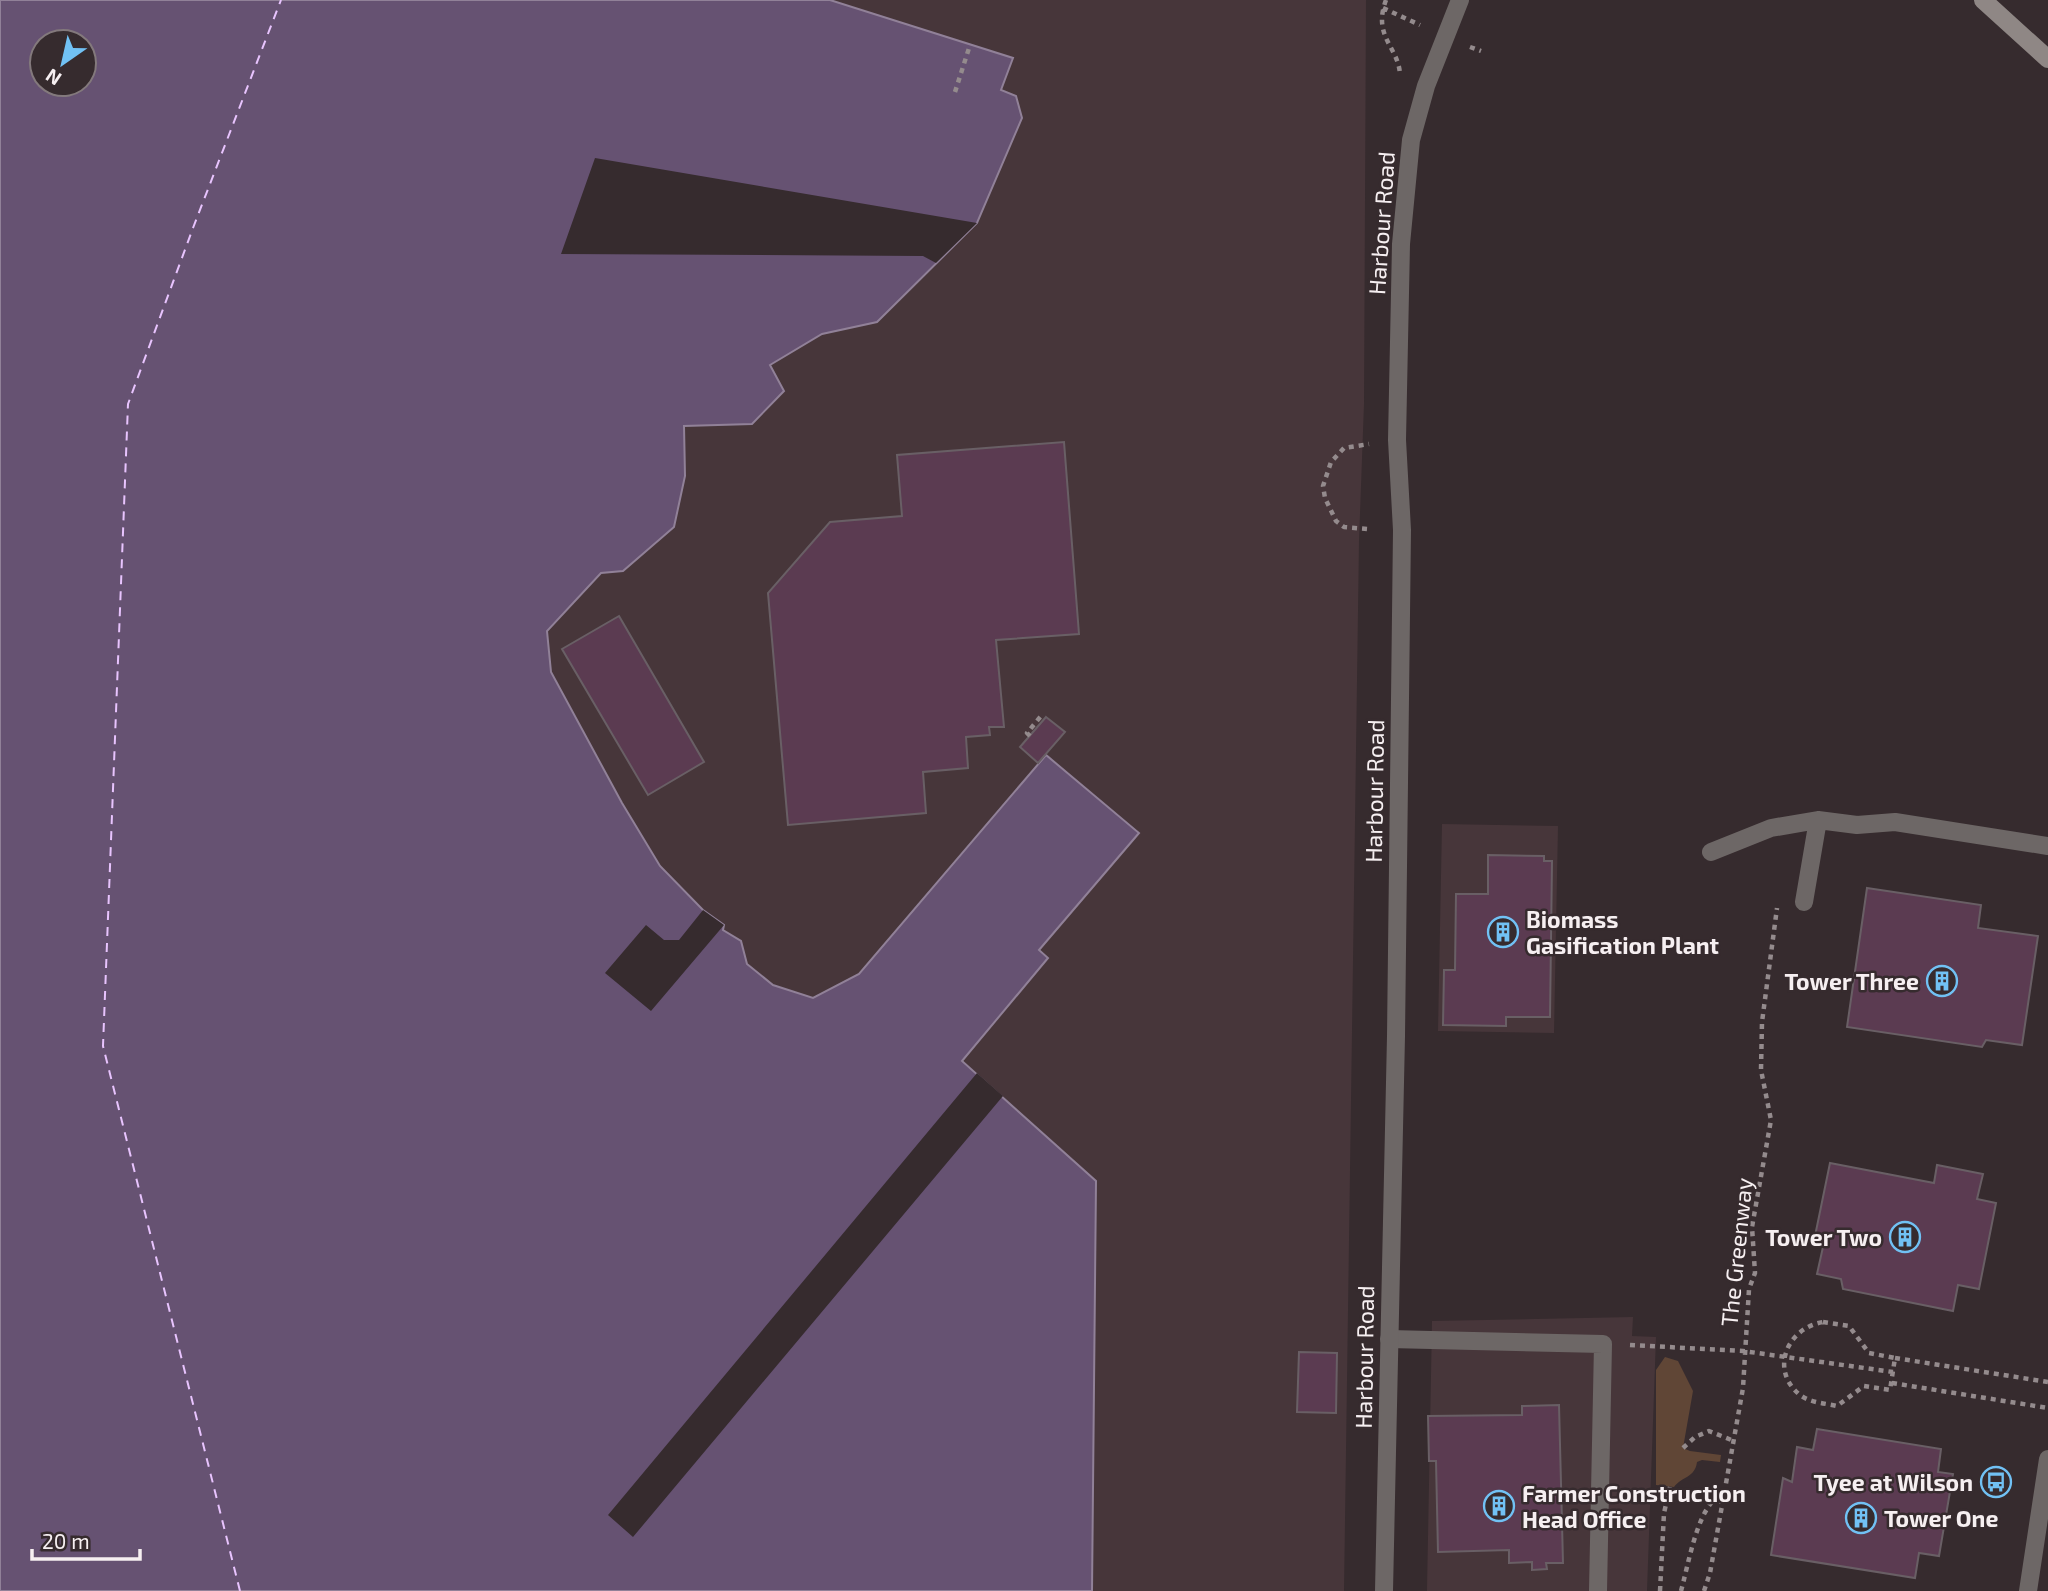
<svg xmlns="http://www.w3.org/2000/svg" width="2048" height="1591" font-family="'Exo 2',sans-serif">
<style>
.built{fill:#47363a}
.green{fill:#604636}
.water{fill:#665272;stroke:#918198;stroke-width:2;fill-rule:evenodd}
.pier{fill:#362b2e}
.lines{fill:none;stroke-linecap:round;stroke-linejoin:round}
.ferry{stroke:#e8c4fe;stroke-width:2;stroke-dasharray:9 7;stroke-linecap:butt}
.building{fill:#5b3b51;stroke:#695f65;stroke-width:2}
.path{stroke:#948b8d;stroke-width:4.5;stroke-dasharray:5 5;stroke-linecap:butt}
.service{stroke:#6d6766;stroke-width:18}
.minor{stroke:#6d6766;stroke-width:18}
.tertiary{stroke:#6d6766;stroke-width:18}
.secondary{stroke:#8f8785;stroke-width:18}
.labels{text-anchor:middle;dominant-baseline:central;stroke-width:5;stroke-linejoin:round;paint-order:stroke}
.street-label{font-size:23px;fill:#f6eff1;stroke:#362b2e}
.poi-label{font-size:23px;font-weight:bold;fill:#f6eff1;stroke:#362b2e;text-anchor:start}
</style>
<rect width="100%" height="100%" fill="#362b2e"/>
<!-- built -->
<path class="built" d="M 830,0 L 1366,0 L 1364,404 L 1359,541 L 1344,1591 L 1092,1591 L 1096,1181 L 977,1073 L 962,1061 L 1047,958 L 1038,950 L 1139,832 L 1046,755 L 859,974 L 813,998 L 773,984 L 747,964 L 741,941 L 723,930 L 724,925 L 703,910 L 660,866 L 622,803 L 551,671 L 547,631 L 601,573 L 623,571 L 685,476 L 684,425 L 770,365 L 822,334 L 877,322 L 977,223 L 1001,90 L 1013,58 Z
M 1442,824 L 1558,826 L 1554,1033 L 1438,1031 Z
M 1633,1317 L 1632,1336 L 1656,1337 L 1647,1591 L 1427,1591 L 1432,1321 Z"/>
<!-- green -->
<path class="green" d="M 1665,1357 L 1678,1361 L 1693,1391 L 1683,1448 L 1690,1451 L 1721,1455 L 1720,1462 L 1702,1460 L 1697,1462 C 1695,1478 1682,1476 1674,1487 L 1656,1485 L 1656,1370 Z"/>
<!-- water -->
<path class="water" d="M 0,0 L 830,0 L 1013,58 L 1001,90 L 1016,96 L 1022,118 L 977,223 L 877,322 L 822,334 L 770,365 L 784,391 L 752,424 L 684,426 L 685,476 L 674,527 L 623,571 L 601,573 L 547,631 L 551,672 L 622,803 L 660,866 L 703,910 L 724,925 L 723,930 L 741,941 L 747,964 L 773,985 L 813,998 L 859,974 L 1046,755 L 1139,833 L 1039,950 L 1048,958 L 962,1061 L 1096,1181 L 1092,1591 L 0,1591 ZM 42,42 L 84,42 L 84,84 L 42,84 Z"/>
<!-- pier -->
<path class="pier" d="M 595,158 L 977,223 L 936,263 L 923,256 L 561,254 Z
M 703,910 L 724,925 L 651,1011 L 605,973 L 646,925 L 664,940 L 679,940 Z
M 977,1073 L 1003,1096 L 633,1537 L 608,1515 Z"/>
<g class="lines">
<!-- ferry -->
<path class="ferry" d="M 240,1591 L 103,1046 L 128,404 L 193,228 L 281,0"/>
</g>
<!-- building -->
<path class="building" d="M 1064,442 L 1079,634 L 996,640 L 1004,727 L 989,727 L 990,735 L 966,737 L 968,768 L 923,772 L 926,813 L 788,825 L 768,593 L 830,522 L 902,516 L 897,455 Z
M 619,616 L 704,762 L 648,795 L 562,649 Z
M 1046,717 L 1065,732 L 1038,763 L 1020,747 Z
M 1488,855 L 1544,856 L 1544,861 L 1552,861 L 1550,1017 L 1506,1017 L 1506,1026 L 1443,1025 L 1444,970 L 1455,970 L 1456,894 L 1488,894 Z
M 1867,888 L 1981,905 L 1978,928 L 2038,936 L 2022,1045 L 1986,1040 L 1982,1047 L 1847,1027 Z
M 1830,1163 L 1934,1183 L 1937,1165 L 1983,1174 L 1977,1199 L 1996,1203 L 1979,1289 L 1958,1285 L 1953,1311 L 1843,1289 L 1841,1279 L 1817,1274 L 1825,1238 L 1815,1236 Z
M 1299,1352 L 1337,1353 L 1336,1413 L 1297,1412 Z
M 1559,1405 L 1563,1563 L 1546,1563 L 1547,1569 L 1532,1570 L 1532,1562 L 1509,1563 L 1509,1550 L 1438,1552 L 1436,1461 L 1429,1461 L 1428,1416 L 1522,1415 L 1522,1406 Z
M 1817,1429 L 1941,1449 L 1938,1472 L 1953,1474 L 1939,1556 L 1919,1553 L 1915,1578 L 1771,1555 L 1783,1478 L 1792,1482 L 1797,1447 L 1813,1450 Z"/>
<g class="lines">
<!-- path -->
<path class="path" d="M 1386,0 C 1372,37 1399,47 1400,75
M 1383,8 L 1420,25
M 1470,47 L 1481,51
M 955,92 L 970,45
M 1367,529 L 1344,527 L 1336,521 L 1325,498 L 1323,486 L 1331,462 L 1344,448 L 1369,444
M 1030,736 L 1027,733 L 1041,716
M 1823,1322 L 1849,1326 L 1869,1353 L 1895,1358 L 1890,1390 L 1864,1386 L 1837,1406 C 1824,1403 1811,1403 1800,1395 C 1769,1370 1787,1328 1823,1322 Z
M 1630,1345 L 1743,1351 L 1893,1372
M 1895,1358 L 2048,1382
M 1892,1383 L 2048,1408
M 1683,1448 L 1695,1437 L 1709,1431 L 1734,1441
M 1660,1591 L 1664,1513 L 1670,1487
M 1681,1591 C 1688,1566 1696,1517 1714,1500 L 1723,1502
M 1704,1591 L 1710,1573 L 1743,1388 L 1749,1289 L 1755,1273 L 1752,1227 L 1771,1120 L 1761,1070 L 1762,1022 L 1777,908"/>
<!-- service -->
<path class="service" d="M 1711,852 L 1771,828 L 1818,820 L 1857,825 L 1895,822 L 2048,846
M 1804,902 L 1818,820
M 1389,1339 L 1603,1344 L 1598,1591"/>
<!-- minor -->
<path class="minor" d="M 1384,1591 L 1396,1036 L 1402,530 L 1397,440 L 1401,244 L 1411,140 L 1426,86 L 1460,0"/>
<!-- tertiary -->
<path class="tertiary" d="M 2028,1591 L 2048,1459"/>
<!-- secondary -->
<path class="secondary" d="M 1983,0 L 2048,59"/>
</g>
<!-- icons -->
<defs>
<g id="building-ring" transform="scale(1.575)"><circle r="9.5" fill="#362b2e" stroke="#71c1f4" stroke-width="1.5"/><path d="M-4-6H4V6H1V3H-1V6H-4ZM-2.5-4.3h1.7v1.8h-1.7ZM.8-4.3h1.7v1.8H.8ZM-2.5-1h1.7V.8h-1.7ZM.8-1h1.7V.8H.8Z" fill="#71c1f4"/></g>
<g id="bus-ring" transform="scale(1.575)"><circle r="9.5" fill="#362b2e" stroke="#71c1f4" stroke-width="1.5"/><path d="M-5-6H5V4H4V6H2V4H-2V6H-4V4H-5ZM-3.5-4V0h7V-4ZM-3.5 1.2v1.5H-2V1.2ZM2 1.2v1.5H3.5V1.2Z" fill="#71c1f4"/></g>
</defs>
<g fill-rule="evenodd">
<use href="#building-ring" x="1503" y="932"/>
<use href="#building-ring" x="1942" y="981"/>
<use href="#building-ring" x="1905" y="1237"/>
<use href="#bus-ring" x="1996" y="1482"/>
<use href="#building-ring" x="1499" y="1506"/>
<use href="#building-ring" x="1861" y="1518"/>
</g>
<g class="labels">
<!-- street labels -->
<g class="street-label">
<text transform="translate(1381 223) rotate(-86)">Harbour Road</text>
<text transform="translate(1374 791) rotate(-89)">Harbour Road</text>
<text transform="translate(1736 1252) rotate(-84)">The Greenway</text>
<text transform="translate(1364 1357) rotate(-89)">Harbour Road</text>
</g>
<!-- poi labels -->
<g class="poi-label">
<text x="1526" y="919">Biomass<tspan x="1526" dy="26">Gasification Plant</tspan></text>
<text x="1919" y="981" text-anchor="end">Tower Three</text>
<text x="1882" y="1237" text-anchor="end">Tower Two</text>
<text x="1973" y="1482" text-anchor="end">Tyee at Wilson</text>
<text x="1522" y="1493">Farmer Construction<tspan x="1522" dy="26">Head Office</tspan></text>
<text x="1884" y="1518">Tower One</text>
</g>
</g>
<!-- north arrow -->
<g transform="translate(63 63) rotate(214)"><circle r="33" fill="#362b2e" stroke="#83797c" stroke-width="2"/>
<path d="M0-5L12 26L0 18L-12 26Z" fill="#71c1f4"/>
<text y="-10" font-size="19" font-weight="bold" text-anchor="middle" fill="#f6eff1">N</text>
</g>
<!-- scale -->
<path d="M32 1549v10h108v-10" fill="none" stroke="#f6eff1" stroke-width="3.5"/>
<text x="42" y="1549" font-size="21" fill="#f6eff1" stroke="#362b2e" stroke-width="5" paint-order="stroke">20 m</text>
</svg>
